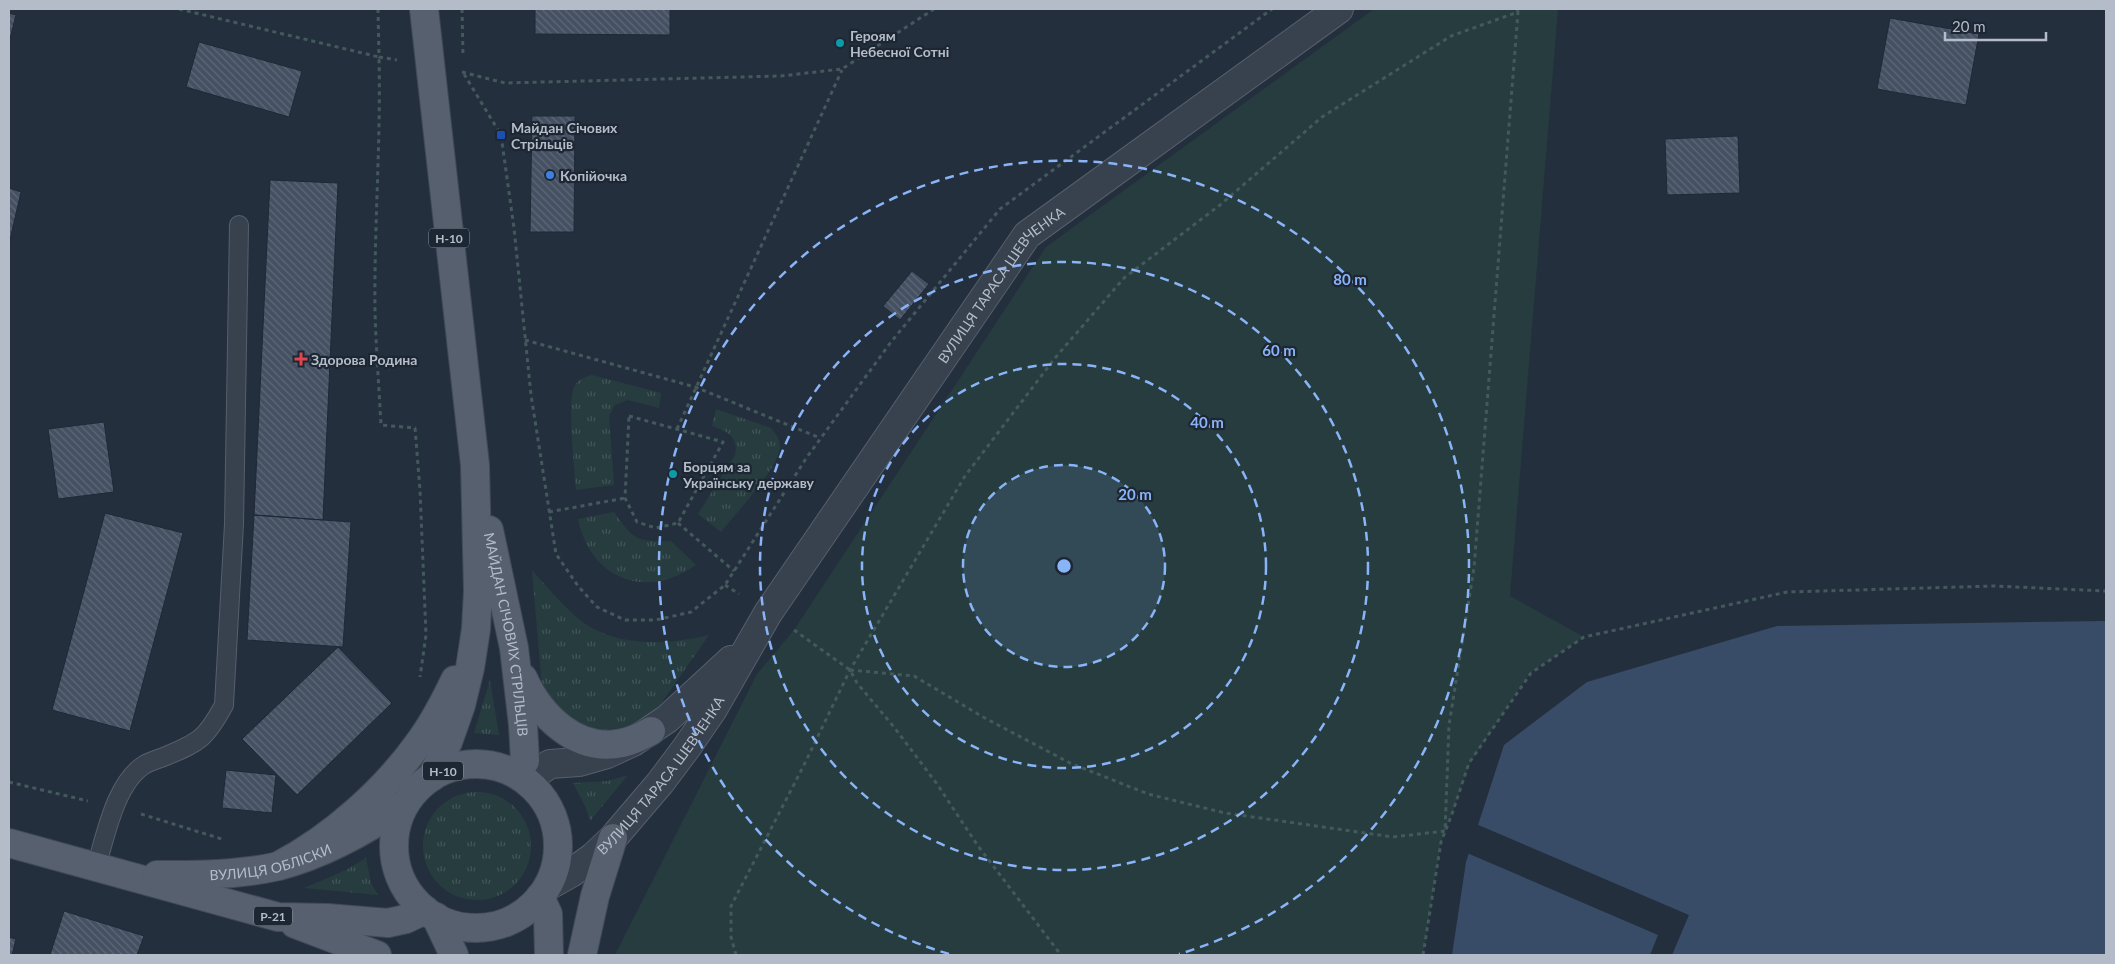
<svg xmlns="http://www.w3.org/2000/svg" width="2115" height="964" font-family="Lato,sans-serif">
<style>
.grass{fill:url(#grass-tufts)}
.park{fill:#263c3f}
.water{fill:#394c67}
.pier{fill:#242f3e}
.building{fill:url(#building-back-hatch);stroke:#1f2835}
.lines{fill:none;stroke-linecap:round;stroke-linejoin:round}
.service-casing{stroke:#565f6c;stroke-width:20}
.tertiary-casing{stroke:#565f6c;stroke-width:30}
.primary-casing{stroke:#414a57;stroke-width:30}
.path{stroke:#44595c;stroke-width:3;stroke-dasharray:4 4;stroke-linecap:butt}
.service{stroke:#38414e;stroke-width:18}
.tertiary{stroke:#38414e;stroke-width:28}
.primary{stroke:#56606e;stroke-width:28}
.ring{fill:none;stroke:#8ab4f8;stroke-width:2.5;stroke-dasharray:9 6}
.culture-dot{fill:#0f9aa8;stroke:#1d2633;stroke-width:2}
.transit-dot{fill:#1a4fb4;stroke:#1d2633;stroke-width:2}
.shop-dot{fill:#3f7fe0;stroke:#1d2633;stroke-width:2}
.health-dot{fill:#e0444e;stroke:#1d2633;stroke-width:2}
.labels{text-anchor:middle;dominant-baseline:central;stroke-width:4.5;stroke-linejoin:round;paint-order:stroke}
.shield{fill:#1d2633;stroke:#878f9c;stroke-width:1}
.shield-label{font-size:12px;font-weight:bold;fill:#b4bcc9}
.poi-label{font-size:14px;font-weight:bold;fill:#b4bcc9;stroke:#1d2633;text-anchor:start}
.street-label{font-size:14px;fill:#b4bcc9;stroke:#1d2633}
.centre{fill:#8ab4f8;stroke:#1d2633;stroke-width:2.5}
.ring-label{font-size:15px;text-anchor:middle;font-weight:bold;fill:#8ab4f8;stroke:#1d2633;stroke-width:4.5;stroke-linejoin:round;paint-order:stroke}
</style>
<defs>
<pattern id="grass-tufts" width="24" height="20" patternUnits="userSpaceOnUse" patternTransform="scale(1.25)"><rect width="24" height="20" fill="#263c3f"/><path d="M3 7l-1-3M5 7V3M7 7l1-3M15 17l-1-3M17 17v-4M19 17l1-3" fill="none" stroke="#435659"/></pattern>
<pattern id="building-back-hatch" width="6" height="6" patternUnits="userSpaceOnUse" patternTransform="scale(1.25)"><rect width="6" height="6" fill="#455162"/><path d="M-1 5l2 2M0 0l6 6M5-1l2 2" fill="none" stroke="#5d6877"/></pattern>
</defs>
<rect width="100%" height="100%" fill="#242f3e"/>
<!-- grass -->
<path class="grass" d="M 592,375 L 661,393 L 659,408 L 628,400 L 615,405 L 609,416 L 614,485 L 576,490 C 575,470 566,399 575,385 C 579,379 585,377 592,375 Z
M 716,409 L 771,428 C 775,433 779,438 780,445 C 781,466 735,514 721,532 L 698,514 L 735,455 C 739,437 727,431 712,426 Z
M 614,512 C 633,540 637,542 671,541 L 696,565 C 646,600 591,580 578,519 Z
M 532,570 C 547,587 562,605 580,620 C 616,648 669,645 709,635 L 660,705 L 644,719 L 625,727 L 605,730 L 584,730 L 565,721 L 542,687 Z
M 490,680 L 499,735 L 474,733 Z
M 628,775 L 590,821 L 586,808 L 573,783 L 608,781 Z
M423 846a54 54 0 1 1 108 0a54 54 0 1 1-108 0Z
M 366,858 L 371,883 L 378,895 L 304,888 L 346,870 Z"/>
<!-- park -->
<path class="park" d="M 1374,9 L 1558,9 L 1510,596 L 1584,637 L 1530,673 L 1470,763 L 1452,814 L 1441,842 L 1423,955 L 615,955 L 757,674 L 794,630 L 1046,247 Z"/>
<!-- water -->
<path class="water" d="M 2106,621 L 2106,955 L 1452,955 L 1466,862 L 1504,745 L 1587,682 L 1777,626 Z"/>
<!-- pier -->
<path class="pier" d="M 1476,824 L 1689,915 L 1672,955 L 1650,955 L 1658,935 L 1467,853 Z"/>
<!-- building -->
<path class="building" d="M 535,9 L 670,9 L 670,35 L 535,34 Z
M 9,13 L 16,15 L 9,43 Z
M 1890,18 L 1979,34 L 1966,105 L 1877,89 Z
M 199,42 L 302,71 L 289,117 L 186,87 Z
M 532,116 L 575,116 L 574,232 L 530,232 Z
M 1738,136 L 1740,193 L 1667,195 L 1665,139 Z
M 270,180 L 338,183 L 323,520 L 254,515 Z
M 9,188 L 21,192 L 9,244 Z
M 912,271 L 929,284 L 900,320 L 883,306 Z
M 104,422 L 114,492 L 58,499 L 48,429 Z
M 105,513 L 183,533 L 130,731 L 52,710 Z
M 254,515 L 351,522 L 343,647 L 247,640 Z
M 338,647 L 392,703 L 297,795 L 242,739 Z
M 226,770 L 276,775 L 272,813 L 222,808 Z
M 64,911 L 144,936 L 137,955 L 50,955 Z
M 9,937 L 16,939 L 12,955 L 9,955 Z"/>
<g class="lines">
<!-- service casing -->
<g class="service-casing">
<path id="service" d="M 96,867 C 106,835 115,784 144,765 C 150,761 159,759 166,756 C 200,742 206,738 224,705 L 234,524 L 239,225"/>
</g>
<!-- tertiary casing -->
<g class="tertiary-casing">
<g id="tertiary">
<path d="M 528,782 L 538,772 L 550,764 L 579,762 L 607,754 L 633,742 L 667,719 L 731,660"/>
<path id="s1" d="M 548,886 L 571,873 L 593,857 L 613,838 L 660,783 L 687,747 L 713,709 L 768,613 L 1027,235 L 1339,9"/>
</g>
</g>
<!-- primary casing -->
<g class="primary-casing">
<g id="primary">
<path d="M 424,9 L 475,465 L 478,591 L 476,629 L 470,668 L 461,705 L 448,742 L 432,777"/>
<path id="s2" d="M 489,530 L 514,648 L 523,725 L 525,761 L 517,774"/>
<path d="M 523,678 C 540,716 577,753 622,743 C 632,741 642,736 651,731"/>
<circle cx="476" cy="846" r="82"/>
<path d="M 9,843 L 278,917 L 327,918 L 388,923 L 406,919 L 425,910"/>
<path d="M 278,866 C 332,838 386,790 421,740 C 434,722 445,701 455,680"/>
<path id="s3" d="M 157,875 C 197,875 240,875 279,866 C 324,854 367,830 405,804"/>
<path d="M 540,897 L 548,914 L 549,955"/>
<path d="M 436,917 L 454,955"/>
<path d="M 295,924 L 377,955"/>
<path d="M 582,955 L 595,896 L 613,838"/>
</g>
</g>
<!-- path -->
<path class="path" d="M 179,9 L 379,57 C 381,142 374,226 375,311 C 376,349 379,387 381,425 L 415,428 L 420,490 L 426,635 L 420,677
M 378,9 L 379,57 L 397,60
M 462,9 L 463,55
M 462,72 L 505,83 L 781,76 L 842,69 L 934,9
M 464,74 L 501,135 L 514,228 L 531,395 L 556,554 L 578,586 L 597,607 L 625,620 L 656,620 L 691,612 L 725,585 L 807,457 L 891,342 L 1000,209 L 1272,9
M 525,340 L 695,387 L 820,438
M 629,416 L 723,442 L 678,523 L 656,528 L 637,522 L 625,498 Z
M 677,429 L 842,70
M 549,512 L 625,498
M 678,523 L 734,571
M 725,585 L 739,594
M 794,630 L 850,670 L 857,683 L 894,727 L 937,784 L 978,846 L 1061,955
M 850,670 L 914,676 L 983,717 L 1070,763 L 1148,794 L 1225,813 L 1393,837 L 1445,831 L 1449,725 L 1474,568 L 1518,12
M 9,782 L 88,801
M 141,814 L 225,840
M 736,955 L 731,937 L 731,906 L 803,767 L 850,670 L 965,476 L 1055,358 L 1124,278 L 1220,205 L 1322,117 L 1451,36 L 1518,12 L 1517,9
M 1423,955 L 1441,842 L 1452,814 L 1469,763 L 1531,673 L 1584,637 L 1787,592 L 1994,586 L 2106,591"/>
<!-- service -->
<use href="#service" class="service"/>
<!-- tertiary -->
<use href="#tertiary" class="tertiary"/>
<!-- primary -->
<use href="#primary" class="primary"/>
</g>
<!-- distance rings -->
<circle cx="1064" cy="566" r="101" fill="#8ab4f8" fill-opacity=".12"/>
<g class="ring">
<circle cx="1064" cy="566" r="101"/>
<circle cx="1064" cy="566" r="202"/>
<circle cx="1064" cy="566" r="304"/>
<path d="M949 954A405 405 0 1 1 1179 954"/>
</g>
<!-- markers -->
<g class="culture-dot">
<circle cx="840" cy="43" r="5"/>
<circle cx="673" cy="474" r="5"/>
</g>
<rect class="transit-dot" x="496" y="130" width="10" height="10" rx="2.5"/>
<circle class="shop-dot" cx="550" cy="175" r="5"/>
<path class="health-dot" d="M298.5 351.5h5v5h5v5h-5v5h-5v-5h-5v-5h5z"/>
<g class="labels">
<!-- shield labels -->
<g class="shield">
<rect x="429" y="228.5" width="40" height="19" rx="4"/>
<rect x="423" y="761.5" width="40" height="19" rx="4"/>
<rect x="254" y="906.5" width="38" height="19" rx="4"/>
</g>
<g class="shield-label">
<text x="449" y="238">Н-10</text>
<text x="443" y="771">Н-10</text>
<text x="273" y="916">Р-21</text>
</g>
<!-- poi labels -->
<g class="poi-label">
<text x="850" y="35">Героям<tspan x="850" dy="16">Небесної Сотні</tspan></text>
<text x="511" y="127">Майдан Січових<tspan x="511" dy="16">Стрільців</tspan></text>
<text x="560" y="175">Копійочка</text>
<text x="311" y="359">Здорова Родина</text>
<text x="683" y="466">Борцям за<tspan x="683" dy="16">Українську державу</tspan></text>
</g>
<!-- street labels -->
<g class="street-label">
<text stroke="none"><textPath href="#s1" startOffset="759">ВУЛИЦЯ ТАРАСА ШЕВЧЕНКА</textPath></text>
<text stroke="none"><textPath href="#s2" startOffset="106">МАЙДАН СІЧОВИХ СТРІЛЬЦІВ</textPath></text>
<text stroke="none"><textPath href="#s1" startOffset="160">ВУЛИЦЯ ТАРАСА ШЕВЧЕНКА</textPath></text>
<text stroke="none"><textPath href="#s3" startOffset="115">ВУЛИЦЯ ОБЛІСКИ</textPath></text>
</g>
</g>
<circle cx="1064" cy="566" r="8" class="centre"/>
<g class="ring-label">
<text x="1350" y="285">80 m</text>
<text x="1279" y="356">60 m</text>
<text x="1207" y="428">40 m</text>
<text x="1135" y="500">20 m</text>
</g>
<!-- border -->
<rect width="2115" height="964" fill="none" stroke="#b4bcc9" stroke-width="20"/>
<!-- scale -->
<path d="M1945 32v8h101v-8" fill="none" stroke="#b4bcc9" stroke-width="2.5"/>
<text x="1952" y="32" font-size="15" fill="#b4bcc9" stroke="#1d2633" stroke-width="4" paint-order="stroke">20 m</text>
</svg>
